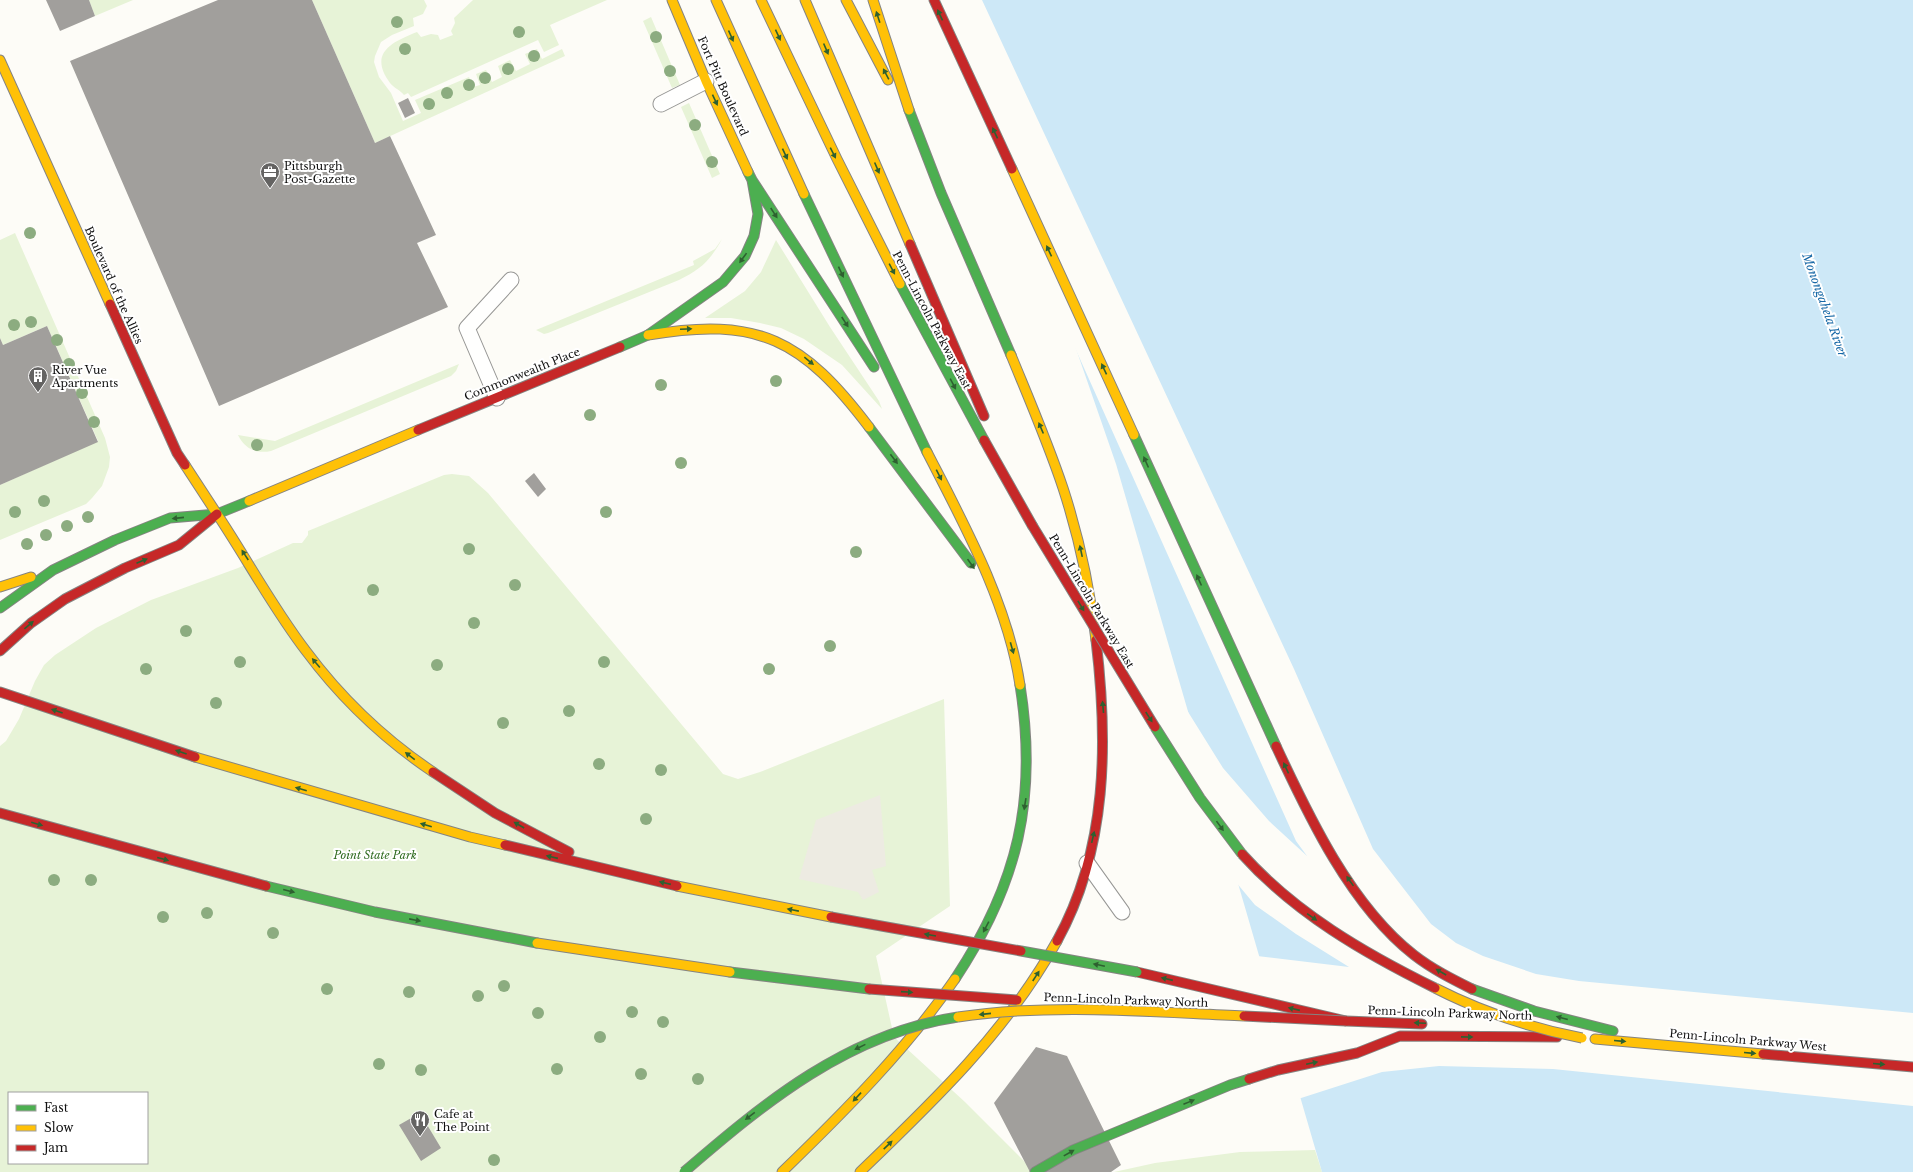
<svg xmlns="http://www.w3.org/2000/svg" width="1913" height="1172" font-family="'Libre Baskerville',serif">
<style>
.green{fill:#e7f3d7;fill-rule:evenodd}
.plaza{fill:#edebe2}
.water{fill:#cde8f7}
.pier{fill:#fdfcf7}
.building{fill:#a19f9c}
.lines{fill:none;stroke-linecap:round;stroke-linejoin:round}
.lane-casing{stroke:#979795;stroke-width:17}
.fast-casing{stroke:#858482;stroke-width:11}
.slow-casing{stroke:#858482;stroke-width:11}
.jam-casing{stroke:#858482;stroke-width:11}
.lane{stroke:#fffffe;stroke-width:15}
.fast{stroke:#4caf50;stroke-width:9}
.slow{stroke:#ffc107;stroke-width:9}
.jam{stroke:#c62828;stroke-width:9}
.fast-bridge-casing{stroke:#858482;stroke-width:11;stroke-linecap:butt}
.slow-bridge-casing{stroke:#858482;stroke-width:11;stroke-linecap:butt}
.jam-bridge-casing{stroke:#858482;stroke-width:11;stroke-linecap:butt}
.fast-bridge{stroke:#4caf50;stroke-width:9}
.slow-bridge{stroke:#ffc107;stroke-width:9}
.jam-bridge{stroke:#c62828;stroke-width:9}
.tree{fill:#8cac80}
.oneway{fill:#2e6030}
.labels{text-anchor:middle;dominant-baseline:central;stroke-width:4;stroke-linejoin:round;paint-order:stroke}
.street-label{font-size:11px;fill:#111;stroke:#fff}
.poi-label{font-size:11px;fill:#111;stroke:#fff;text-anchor:start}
.park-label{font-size:11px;font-style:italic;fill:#2f6b1f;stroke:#fff}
.water-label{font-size:12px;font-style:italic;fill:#1768a6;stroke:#fff}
</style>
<rect width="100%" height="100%" fill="#fdfcf7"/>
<!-- green -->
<path class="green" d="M 89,0 L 133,0 L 95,16 Z
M 312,0 L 424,0 L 427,6 L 423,14 L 413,18 L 414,26 L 392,35 L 381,42 L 375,56 L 374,62 L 379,77 L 391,93 L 403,121 L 421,113 L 415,100 L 469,77 L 473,87 L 480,85 L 476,74 L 486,70 L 492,82 L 502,77 L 498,66 L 510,60 L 516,71 L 530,64 L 525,54 L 537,49 L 542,59 L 562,49 L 565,56 L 375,143 Z
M 473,0 L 607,0 L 550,25 L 559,45 L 544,52 L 538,40 L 411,97 L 408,93 L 404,95 C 400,90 394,88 390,83 C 368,53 392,42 417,32 L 421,37 L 431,34 L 438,35 L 440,40 L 453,35 L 451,31 L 455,23 L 454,18 Z
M 651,17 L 680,85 L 672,88 L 643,21 Z
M 689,103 L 720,174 L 712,178 L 681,107 Z
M 15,233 L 105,438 L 110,457 L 109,467 L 102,486 L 92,498 L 86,504 L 0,540 L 0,485 L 98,441 L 47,326 L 3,345 L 0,338 L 0,240 Z
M 722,239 C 710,261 701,269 679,280 L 548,333 L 544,334 L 536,330 L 694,265 L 693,261 L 715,249 Z
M 776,240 L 830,327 L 879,401 L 882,409 L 842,365 L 804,339 L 781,328 L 760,323 L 731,318 L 705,318 L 745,291 L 761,272 Z
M 459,364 L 456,371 L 451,376 L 271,451 C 256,454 245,449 238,435 L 275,441 Z
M 452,474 L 469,476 L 488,493 L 723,774 L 738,779 L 760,772 L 944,699 L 950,906 L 876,956 L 894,1037 L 965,1102 L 1035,1172 L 0,1172 L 0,746 L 6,741 L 19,719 L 35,681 L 44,665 L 55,655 L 96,628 L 151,600 L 238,568 L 293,543 L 302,543 L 308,535 L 308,531 L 444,475 ZM 9,1093 L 147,1093 L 147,1163 L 9,1163 Z
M 1315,1150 L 1322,1172 L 1114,1172 L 1155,1163 L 1240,1152 Z"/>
<!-- plaza -->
<path class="plaza" d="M 880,795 L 886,866 L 872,870 L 879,892 L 863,900 L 858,892 L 799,879 L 816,820 Z"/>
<!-- water -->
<path class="water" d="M 955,0 L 1913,0 L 1913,1172 L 1322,1172 L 1116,464 Z"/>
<!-- pier -->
<path class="pier" d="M 953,0 L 982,0 L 1294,669 L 1373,849 L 1431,924 L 1456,943 L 1483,956 L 1536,974 L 1579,981 L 1913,1013 L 1913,1106 L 1553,1069 L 1439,1066 L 1382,1072 L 1298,1099 L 1257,956 L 1349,967 L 1296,934 L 1255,905 L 1235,881 L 1185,707 L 1223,768 L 1269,821 L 1307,856 L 1296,841 L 1067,330 Z"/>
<!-- building -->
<path class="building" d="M 46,0 L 89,0 L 95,16 L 60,31 Z
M 218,0 L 312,0 L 375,143 L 390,136 L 436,235 L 417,243 L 448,307 L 219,406 L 70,61 Z
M 408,98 L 415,113 L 405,118 L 398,103 Z
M 47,326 L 98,442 L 0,485 L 0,338 L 3,345 Z
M 534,473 L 546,489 L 538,497 L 525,481 Z
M 1036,1047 L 1067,1056 L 1121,1165 L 1111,1172 L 1030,1172 L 994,1103 Z
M 420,1113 L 441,1148 L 421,1161 L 399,1125 Z"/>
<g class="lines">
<!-- lane casing -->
<g class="lane-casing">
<path id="lane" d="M 661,104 L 706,81
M 497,398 L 467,328 L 511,280
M 1087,863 L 1122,912"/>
</g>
<!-- fast casing -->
<g class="fast-casing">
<path id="fast" d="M 909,110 L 941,193 L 1011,355
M 752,180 L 874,367
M 804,194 L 927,452
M 900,284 L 984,440
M 620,347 L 648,335 L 723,282 L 745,256 L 754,236 L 758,214 L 752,180 L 748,172
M 869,427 L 971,563
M 1134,435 L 1276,746
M 0,608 L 53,570 L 115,540 L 170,518 L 217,514 L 249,501
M 266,886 L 375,912 L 537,943
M 730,972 L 869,989
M 955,979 C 1018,884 1038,798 1020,685
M 1472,989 L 1534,1011 L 1613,1031
M 1035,1172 L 1073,1150 L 1230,1085 L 1249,1079"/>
</g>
<!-- slow casing -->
<g class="slow-casing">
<path id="slow" d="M 672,0 L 706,81 L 748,172
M 716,0 L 804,194
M 761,0 L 837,159 L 900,284
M 805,0 L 910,244
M 846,0 L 888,80
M 873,0 L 909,110
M 0,60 L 110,304
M 1012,169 L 1134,435
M 648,335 C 759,316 803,340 869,427
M 1011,355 C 1029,399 1048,443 1063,488 C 1079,537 1090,589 1096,640
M 927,452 C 964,524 1008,604 1020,685
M 185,465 L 217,514
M 249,501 L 418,430
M 217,514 C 247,559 273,608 306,651 C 341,698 384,739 433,772
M 0,587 L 31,577
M 195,757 L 470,837 L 505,845
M 677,886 L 831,917
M 537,943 L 730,972
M 1595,1039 L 1763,1054
M 782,1172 C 844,1112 906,1050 955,979
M 860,1172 C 934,1101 1007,1031 1057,941"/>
</g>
<!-- jam casing -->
<g class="jam-casing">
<path id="jam" d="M 934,0 L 1012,169
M 910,244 L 984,416
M 110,304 L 177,453 L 185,465
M 418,430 L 620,347
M 984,440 L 1032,525
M 0,651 L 31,623 L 65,599 L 125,568 L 179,545 L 217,514
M 0,692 L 195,757
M 1276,746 C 1309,817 1351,906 1414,955 C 1432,969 1452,979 1472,989
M 433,772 L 495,813 L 569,852
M 0,813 L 266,886
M 505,845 L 677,886
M 1057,941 C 1108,849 1108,741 1096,640
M 1137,972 L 1346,1021 L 1422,1024
M 1763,1054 L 1913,1067
M 1249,1079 L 1278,1070 L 1357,1053 L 1400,1036 L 1557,1037"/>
</g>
<!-- lane -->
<use href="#lane" class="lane"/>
<!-- fast -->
<use href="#fast" class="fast"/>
<!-- slow -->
<use href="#slow" class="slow"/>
<!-- jam -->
<use href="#jam" class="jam"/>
<!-- fast-bridge casing -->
<g class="fast-bridge-casing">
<path id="fast-bridge" d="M 1155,727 L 1200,798 L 1242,854
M 1021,951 L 1137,972
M 684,1172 C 765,1102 849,1033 958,1017"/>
</g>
<!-- slow-bridge casing -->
<g class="slow-bridge-casing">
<path id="slow-bridge" d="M 1435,988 C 1482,1012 1530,1028 1582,1038
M 958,1017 C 1052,1003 1149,1012 1244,1016"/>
</g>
<!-- jam-bridge casing -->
<g class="jam-bridge-casing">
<path id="jam-bridge" d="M 1032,525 L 1155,727
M 1242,854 C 1295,913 1364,953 1435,988
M 831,917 L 1021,951
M 869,989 L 1017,1000
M 1244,1016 L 1346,1021"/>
</g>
<!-- fast-bridge -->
<use href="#fast-bridge" class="fast-bridge"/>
<!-- slow-bridge -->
<use href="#slow-bridge" class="slow-bridge"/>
<!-- jam-bridge -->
<use href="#jam-bridge" class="jam-bridge"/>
</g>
<!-- trees -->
<g class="tree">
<circle cx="397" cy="22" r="6"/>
<circle cx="519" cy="32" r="6"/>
<circle cx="656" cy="37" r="6"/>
<circle cx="405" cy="49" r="6"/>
<circle cx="534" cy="56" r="6"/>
<circle cx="508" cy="69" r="6"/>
<circle cx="670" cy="71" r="6"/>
<circle cx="485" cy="78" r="6"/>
<circle cx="469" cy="85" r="6"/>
<circle cx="447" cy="93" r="6"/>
<circle cx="429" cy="104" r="6"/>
<circle cx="695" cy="125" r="6"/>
<circle cx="712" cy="162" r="6"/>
<circle cx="30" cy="233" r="6"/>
<circle cx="31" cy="322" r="6"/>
<circle cx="14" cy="325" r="6"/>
<circle cx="57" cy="340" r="6"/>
<circle cx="69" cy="364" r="6"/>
<circle cx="776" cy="381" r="6"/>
<circle cx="661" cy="385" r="6"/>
<circle cx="82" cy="393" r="6"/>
<circle cx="590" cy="415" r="6"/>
<circle cx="94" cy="422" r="6"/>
<circle cx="257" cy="445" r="6"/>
<circle cx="681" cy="463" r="6"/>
<circle cx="44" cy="501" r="6"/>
<circle cx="15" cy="512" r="6"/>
<circle cx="606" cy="512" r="6"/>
<circle cx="88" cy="517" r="6"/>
<circle cx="67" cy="526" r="6"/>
<circle cx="46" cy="535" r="6"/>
<circle cx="27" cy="544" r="6"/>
<circle cx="469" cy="549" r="6"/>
<circle cx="856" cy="552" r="6"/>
<circle cx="515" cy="585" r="6"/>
<circle cx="373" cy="590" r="6"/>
<circle cx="474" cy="623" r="6"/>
<circle cx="186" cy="631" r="6"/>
<circle cx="830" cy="646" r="6"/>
<circle cx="240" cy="662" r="6"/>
<circle cx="604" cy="662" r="6"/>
<circle cx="437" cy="665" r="6"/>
<circle cx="146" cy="669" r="6"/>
<circle cx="769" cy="669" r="6"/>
<circle cx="216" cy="703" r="6"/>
<circle cx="569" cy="711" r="6"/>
<circle cx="503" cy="723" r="6"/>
<circle cx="599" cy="764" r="6"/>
<circle cx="661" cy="770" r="6"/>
<circle cx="646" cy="819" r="6"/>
<circle cx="54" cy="880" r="6"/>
<circle cx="91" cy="880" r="6"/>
<circle cx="207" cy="913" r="6"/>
<circle cx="163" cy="917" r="6"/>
<circle cx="273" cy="933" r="6"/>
<circle cx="504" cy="986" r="6"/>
<circle cx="327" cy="989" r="6"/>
<circle cx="409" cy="992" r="6"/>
<circle cx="478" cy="996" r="6"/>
<circle cx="632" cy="1012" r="6"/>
<circle cx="538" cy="1013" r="6"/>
<circle cx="663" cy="1022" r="6"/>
<circle cx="600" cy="1037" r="6"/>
<circle cx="379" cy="1064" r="6"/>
<circle cx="557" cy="1069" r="6"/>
<circle cx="421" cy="1070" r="6"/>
<circle cx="641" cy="1074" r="6"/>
<circle cx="698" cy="1079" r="6"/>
<circle cx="494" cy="1160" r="6"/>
</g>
<!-- one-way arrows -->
<defs><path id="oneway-solid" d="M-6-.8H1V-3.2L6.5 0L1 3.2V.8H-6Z"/></defs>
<g class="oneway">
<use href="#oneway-solid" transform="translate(940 15) rotate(-115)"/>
<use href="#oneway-solid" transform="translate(878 17) rotate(-108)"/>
<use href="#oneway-solid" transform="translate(778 35) rotate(65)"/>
<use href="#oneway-solid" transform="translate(731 36) rotate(66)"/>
<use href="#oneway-solid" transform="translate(826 49) rotate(67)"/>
<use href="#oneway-solid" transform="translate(886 74) rotate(-118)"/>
<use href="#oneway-solid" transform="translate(715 100) rotate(65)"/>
<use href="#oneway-solid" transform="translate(995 133) rotate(-115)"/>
<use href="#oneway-solid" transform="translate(833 153) rotate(63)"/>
<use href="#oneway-solid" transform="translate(785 154) rotate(65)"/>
<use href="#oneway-solid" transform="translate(877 168) rotate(67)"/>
<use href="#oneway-solid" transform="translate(774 213) rotate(57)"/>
<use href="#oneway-solid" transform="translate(1049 251) rotate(-115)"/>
<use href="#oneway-solid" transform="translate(743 258) rotate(126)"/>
<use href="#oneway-solid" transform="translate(892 269) rotate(62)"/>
<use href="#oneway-solid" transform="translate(841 272) rotate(65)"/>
<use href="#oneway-solid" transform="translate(845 322) rotate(57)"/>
<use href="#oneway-solid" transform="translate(686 329) rotate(-3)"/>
<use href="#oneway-solid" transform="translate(809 361) rotate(39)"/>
<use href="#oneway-solid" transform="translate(1104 369) rotate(-115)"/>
<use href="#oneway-solid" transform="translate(953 384) rotate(62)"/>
<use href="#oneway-solid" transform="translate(1041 428) rotate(-113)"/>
<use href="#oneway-solid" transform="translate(894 459) rotate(53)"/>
<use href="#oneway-solid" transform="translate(1146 462) rotate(-114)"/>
<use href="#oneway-solid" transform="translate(939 475) rotate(63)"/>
<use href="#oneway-solid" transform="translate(178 518) rotate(174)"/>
<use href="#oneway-solid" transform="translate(1081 551) rotate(-102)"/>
<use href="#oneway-solid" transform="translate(245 555) rotate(-123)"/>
<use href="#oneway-solid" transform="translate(142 561) rotate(-23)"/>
<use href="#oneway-solid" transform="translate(971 564) rotate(55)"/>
<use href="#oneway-solid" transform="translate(1199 580) rotate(-114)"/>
<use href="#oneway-solid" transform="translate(1081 606) rotate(59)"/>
<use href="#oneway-solid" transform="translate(29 625) rotate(-40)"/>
<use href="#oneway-solid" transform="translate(1012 648) rotate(74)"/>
<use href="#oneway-solid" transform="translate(316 663) rotate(-130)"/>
<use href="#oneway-solid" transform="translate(1103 707) rotate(-95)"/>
<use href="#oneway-solid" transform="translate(57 711) rotate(-161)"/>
<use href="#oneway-solid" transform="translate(1149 717) rotate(57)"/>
<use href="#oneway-solid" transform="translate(181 752) rotate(-161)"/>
<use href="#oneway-solid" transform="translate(410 756) rotate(-143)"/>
<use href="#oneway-solid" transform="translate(1286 768) rotate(-115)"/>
<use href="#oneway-solid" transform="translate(301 789) rotate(-164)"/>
<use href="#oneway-solid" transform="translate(1025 804) rotate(99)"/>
<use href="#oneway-solid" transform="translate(37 824) rotate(16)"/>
<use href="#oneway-solid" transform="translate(426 825) rotate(-164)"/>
<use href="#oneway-solid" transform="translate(519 825) rotate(-150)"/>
<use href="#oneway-solid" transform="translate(1220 826) rotate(54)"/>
<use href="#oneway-solid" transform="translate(1093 837) rotate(-77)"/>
<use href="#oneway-solid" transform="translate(552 857) rotate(-167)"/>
<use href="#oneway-solid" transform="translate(163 859) rotate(15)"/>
<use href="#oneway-solid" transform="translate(1350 881) rotate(-125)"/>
<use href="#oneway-solid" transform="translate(665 883) rotate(-167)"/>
<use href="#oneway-solid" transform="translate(289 891) rotate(14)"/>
<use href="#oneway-solid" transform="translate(793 910) rotate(-169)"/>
<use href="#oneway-solid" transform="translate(1312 917) rotate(35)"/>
<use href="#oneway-solid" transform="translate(415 920) rotate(11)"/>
<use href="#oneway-solid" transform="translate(986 927) rotate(118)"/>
<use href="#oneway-solid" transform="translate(930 935) rotate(-170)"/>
<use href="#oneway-solid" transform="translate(1099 965) rotate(-168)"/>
<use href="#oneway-solid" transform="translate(1441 972) rotate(-150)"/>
<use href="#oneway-solid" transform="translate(1036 976) rotate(-57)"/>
<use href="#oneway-solid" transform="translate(1167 979) rotate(-167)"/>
<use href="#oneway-solid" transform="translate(907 992) rotate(4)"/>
<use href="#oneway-solid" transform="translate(1294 1009) rotate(-167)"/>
<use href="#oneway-solid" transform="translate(985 1014) rotate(174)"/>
<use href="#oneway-solid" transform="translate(1562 1018) rotate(-165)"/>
<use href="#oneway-solid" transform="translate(1420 1023) rotate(-178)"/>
<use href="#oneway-solid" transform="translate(1467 1037) rotate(1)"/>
<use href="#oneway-solid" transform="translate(1620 1041) rotate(5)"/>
<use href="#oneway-solid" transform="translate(860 1047) rotate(154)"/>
<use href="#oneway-solid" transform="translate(1750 1053) rotate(5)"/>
<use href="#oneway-solid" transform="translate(1312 1063) rotate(-12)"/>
<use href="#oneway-solid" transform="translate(1879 1064) rotate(5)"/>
<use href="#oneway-solid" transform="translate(857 1097) rotate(133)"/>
<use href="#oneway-solid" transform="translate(1189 1102) rotate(-22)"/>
<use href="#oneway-solid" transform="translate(750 1116) rotate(143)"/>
<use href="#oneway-solid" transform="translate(888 1145) rotate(-44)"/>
<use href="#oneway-solid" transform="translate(1069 1153) rotate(-29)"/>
</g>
<!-- icons -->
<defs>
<g id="office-pin" transform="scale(1)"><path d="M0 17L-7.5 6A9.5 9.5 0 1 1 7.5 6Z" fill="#646362" stroke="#fff"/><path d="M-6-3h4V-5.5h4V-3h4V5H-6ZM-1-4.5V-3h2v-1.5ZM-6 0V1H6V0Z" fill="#fff"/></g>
<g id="building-pin" transform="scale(1)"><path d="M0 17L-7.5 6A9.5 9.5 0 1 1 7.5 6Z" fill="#646362" stroke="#fff"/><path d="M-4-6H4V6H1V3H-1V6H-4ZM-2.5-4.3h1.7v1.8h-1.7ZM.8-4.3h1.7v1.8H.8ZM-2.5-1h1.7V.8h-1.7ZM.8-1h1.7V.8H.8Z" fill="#fff"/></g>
<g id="restaurant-pin" transform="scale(1)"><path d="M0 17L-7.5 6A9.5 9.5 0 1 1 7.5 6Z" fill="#646362" stroke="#fff"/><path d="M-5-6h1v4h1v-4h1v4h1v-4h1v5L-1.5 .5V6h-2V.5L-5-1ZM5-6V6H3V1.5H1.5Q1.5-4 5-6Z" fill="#fff"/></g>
</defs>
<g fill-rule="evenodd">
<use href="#office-pin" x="270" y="172"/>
<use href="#building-pin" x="38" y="376"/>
<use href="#restaurant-pin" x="420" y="1120"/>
</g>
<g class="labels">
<!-- street labels -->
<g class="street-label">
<text transform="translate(723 86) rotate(66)">Fort Pitt Boulevard</text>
<text transform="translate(114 285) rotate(66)">Boulevard of the Allies</text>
<text transform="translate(932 320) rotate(62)">Penn-Lincoln Parkway East</text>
<text transform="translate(522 374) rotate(-22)">Commonwealth Place</text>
<text transform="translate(1092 601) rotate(59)">Penn-Lincoln Parkway East</text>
<text transform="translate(1126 1000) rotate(2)">Penn-Lincoln Parkway North</text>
<text transform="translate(1450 1013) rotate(2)">Penn-Lincoln Parkway North</text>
<text transform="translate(1748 1040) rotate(5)">Penn-Lincoln Parkway West</text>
</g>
<!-- poi labels -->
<g class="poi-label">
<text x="284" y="166">Pittsburgh<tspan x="284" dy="13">Post-Gazette</tspan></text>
<text x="52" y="370">River Vue<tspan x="52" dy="13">Apartments</tspan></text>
<text x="434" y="1114">Cafe at<tspan x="434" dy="13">The Point</tspan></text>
</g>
<!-- park labels -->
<g class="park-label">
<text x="375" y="855">Point State Park</text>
</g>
<!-- water labels -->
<g class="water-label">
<text transform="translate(1825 305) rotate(70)">Monongahela River</text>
</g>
</g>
<!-- legend -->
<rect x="8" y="1092" width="140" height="72" fill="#ffffff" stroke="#a0a0a0"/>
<rect x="16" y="1105" width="20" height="6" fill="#4caf50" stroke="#a0a0a0"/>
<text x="44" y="1112" font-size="12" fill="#111111">Fast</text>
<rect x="16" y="1125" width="20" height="6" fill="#ffc107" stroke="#a0a0a0"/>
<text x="44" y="1132" font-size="12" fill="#111111">Slow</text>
<rect x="16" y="1145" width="20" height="6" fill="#c62828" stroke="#a0a0a0"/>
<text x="44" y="1152" font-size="12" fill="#111111">Jam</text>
</svg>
